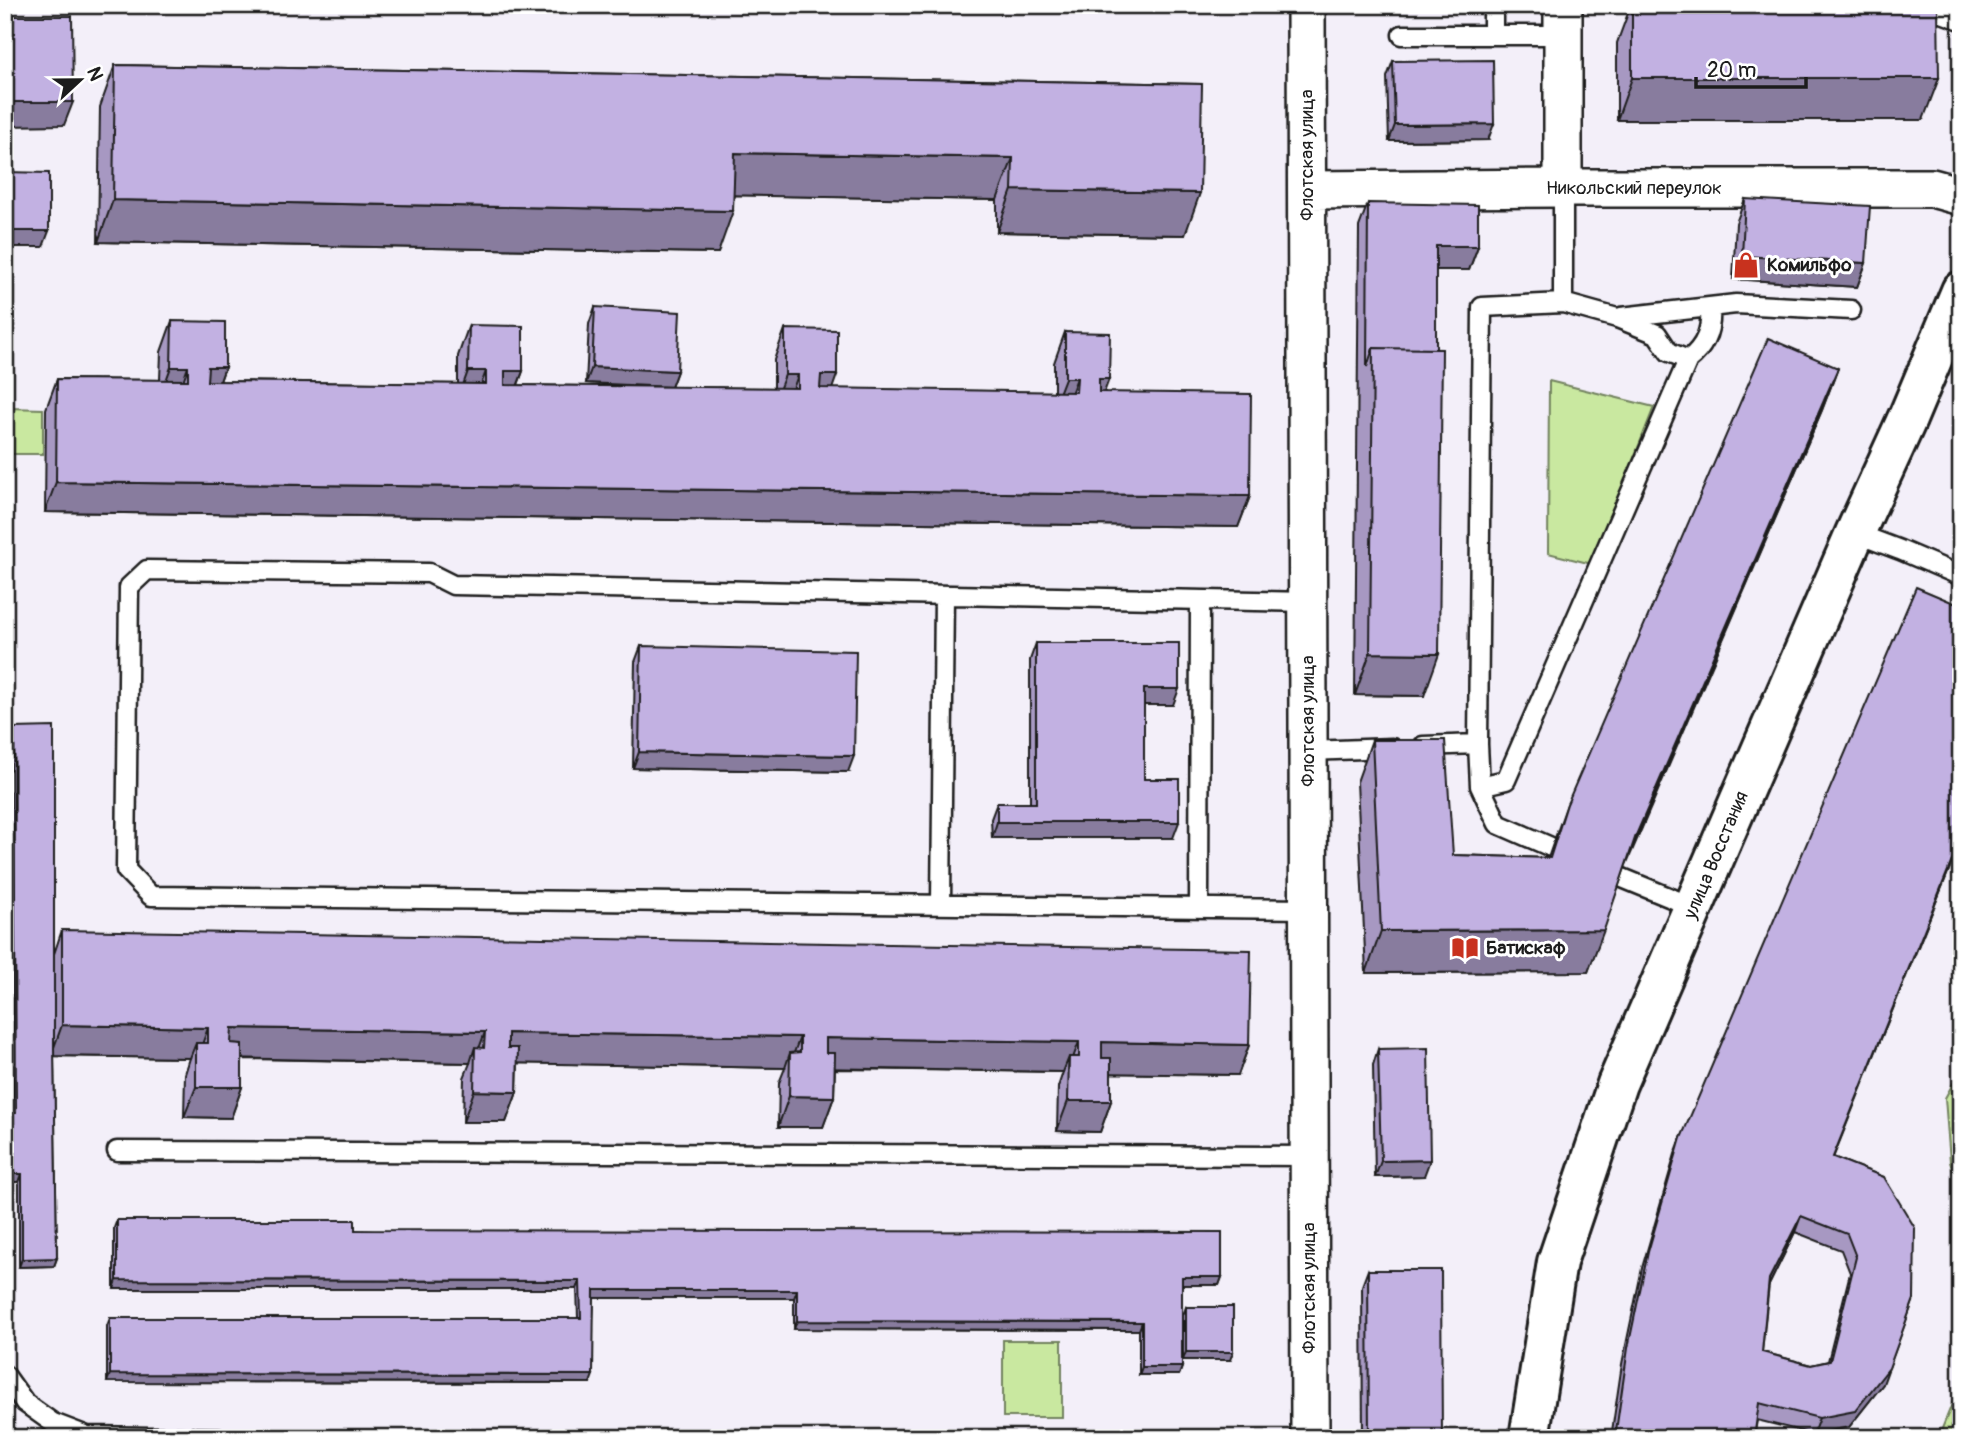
<svg xmlns="http://www.w3.org/2000/svg" width="1966" height="1443" font-family="Pangolin,sans-serif">
<style>
.green{fill:#c9e8a0;stroke:#72825e;stroke-width:2}
.lines{fill:none;stroke-linecap:round;stroke-linejoin:round}
.lane-casing{stroke:#1c1c1c;stroke-width:23}
.street-casing{stroke:#1c1c1c;stroke-width:42}
.secondary-casing{stroke:#1c1c1c;stroke-width:44}
.lane{stroke:#fff;stroke-width:18}
.street{stroke:#fff;stroke-width:37}
.secondary{stroke:#fff;stroke-width:38}
.wall{fill:#a798c2;stroke:#1c1c1c;stroke-width:2;fill-rule:evenodd}
.shaded-wall{fill:#887c9e;stroke:#1c1c1c;stroke-width:2}
.building{fill:#c2b1e2;stroke:#1c1c1c;stroke-width:2;fill-rule:evenodd}
.labels{text-anchor:middle;dominant-baseline:central;stroke-width:6;stroke-linejoin:round;paint-order:stroke}
.street-label{font-size:19px;fill:#1c1c1c;stroke:#fff}
.poi-label{font-size:19px;font-weight:bold;fill:#1c1c1c;stroke:#fff;text-anchor:start}
</style>
<rect width="100%" height="100%" fill="#f3eff9"/>
<filter id="ink" filterUnits="userSpaceOnUse"><feTurbulence type="fractalNoise" baseFrequency=".0143" numOctaves="2"/><feDisplacementMap in="SourceGraphic" scale="14" xChannelSelector="R" yChannelSelector="G"/><feConvolveMatrix kernelMatrix="1 2 1 2 8 2 1 2 1" color-interpolation-filters="sRGB"/></filter>
<g filter="url(#ink)">
<!-- green -->
<path class="green" d="M 1549,381 L 1654,407 L 1592,564 L 1548,553 Z
M 8,408 L 43,409 L 43,454 L 7,454 Z
M 1961,1069 L 1961,1193 L 1950,1162 L 1945,1098 Z
M 1003,1340 L 1062,1340 L 1062,1417 L 1003,1417 Z
M 1961,1382 L 1961,1438 L 1954,1438 L 1941,1431 Z"/>
<g class="lines">
<!-- lane casing -->
<g class="lane-casing">
<path id="lane" d="M 1906,5 L 1939,12 L 1961,20
M 1402,35 L 1563,35
M 1493,35 L 1493,5
M 1563,188 L 1563,303
M 1621,317 L 1736,304 L 1851,310
M 1688,360 C 1706,346 1712,329 1710,307
M 1855,533 L 1900,550 L 1961,576
M 1308,602 L 453,585 L 429,573 L 147,570 L 129,587 L 126,870 L 151,896 L 1308,909
M 1478,744 L 1482,307 L 1563,303 L 1617,318 L 1657,334 L 1669,352 L 1688,360 L 1506,780 L 1480,786
M 1423,746 L 1478,744 L 1480,786 L 1498,824 L 1551,847
M 1308,751 L 1392,748
M 1620,877 L 1693,907
M 941,905 L 944,595
M 1199,908 L 1200,600
M 117,1151 L 1309,1156
M 5,1375 L 25,1403 L 53,1423 L 87,1436 L 219,1438"/>
</g>
<!-- street casing -->
<g class="street-casing">
<path id="street" d="M 1306,5 L 1310,1438
M 1563,188 L 1563,5
M 1307,190 L 1563,188 L 1932,188 L 1961,196"/>
</g>
<!-- secondary casing -->
<g class="secondary-casing">
<path id="secondary" d="M 1529,1438 L 1557,1262 L 1617,1084 L 1855,533 L 1908,417 L 1961,291"/>
</g>
<!-- lane -->
<use href="#lane" class="lane"/>
<!-- street -->
<use href="#street" class="street"/>
<!-- secondary -->
<use href="#secondary" class="secondary"/>
</g>
<!-- wall -->
<path class="wall" d="M 1631,5 L 1938,5 L 1923,120 L 1617,120 L 1617,43 Z
M 1393,61 L 1488,140 L 1389,141 L 1387,77 Z
M 115,65 L 1202,84 L 1185,235 L 997,232 L 997,200 L 734,195 L 718,253 L 98,242 L 100,107 Z
M 1745,199 L 1866,263 L 1857,287 L 1733,279 L 1736,223 Z
M 1368,203 L 1478,246 L 1469,270 L 1436,270 L 1424,696 L 1355,695 L 1359,227 Z
M 595,307 L 677,371 L 671,387 L 774,388 L 774,360 L 785,329 L 832,389 L 1054,392 L 1054,363 L 1065,332 L 1105,392 L 1250,496 L 1238,527 L 45,512 L 46,409 L 57,379 L 160,380 L 161,352 L 172,321 L 225,367 L 220,381 L 458,384 L 458,356 L 469,325 L 523,371 L 518,385 L 658,387 L 586,383 L 589,324 Z
M 1838,368 L 1822,410 L 1626,865 L 1588,972 L 1366,973 L 1357,782 L 1372,740 L 1453,855 L 1548,858 L 1567,804 Z
M 1961,606 L 1961,840 L 1833,1157 L 1884,1177 L 1883,1384 L 1849,1427 L 1813,1434 L 1757,1420 L 1754,1438 L 1611,1438 L 1622,1364 L 1642,1268 L 1675,1154 L 1681,1138 ZM 1795,1232 L 1841,1250 L 1850,1273 L 1828,1361 L 1811,1365 L 1762,1352 L 1769,1285 Z
M 1036,643 L 1173,705 L 1144,705 L 1144,779 L 1173,838 L 992,838 L 991,819 L 997,803 L 1030,803 L 1030,660 Z
M 641,646 L 848,772 L 633,768 L 635,662 Z
M 14,728 L 54,954 L 62,930 L 1249,1045 L 1238,1075 L 1111,1073 L 1111,1101 L 1100,1132 L 1057,1131 L 1058,1087 L 1063,1072 L 835,1069 L 834,1097 L 823,1127 L 778,1127 L 779,1083 L 785,1068 L 518,1063 L 517,1092 L 506,1122 L 463,1122 L 464,1078 L 470,1063 L 242,1059 L 242,1087 L 231,1118 L 184,1117 L 185,1074 L 190,1058 L 54,1056 L 57,1258 L 54,1266 L 19,1267 L 19,1182 L 5,1182 L 5,1113 L 13,1113 L 11,736 Z
M 1378,1049 L 1424,1176 L 1375,1177 L 1373,1065 Z
M 117,1220 L 355,1230 L 1222,1277 L 1219,1285 L 1182,1285 L 1182,1367 L 1179,1375 L 1139,1375 L 1139,1330 L 794,1329 L 794,1298 L 594,1298 L 590,1383 L 107,1382 L 107,1326 L 110,1318 L 578,1318 L 577,1289 L 114,1289 L 114,1228 Z
M 1368,1270 L 1442,1438 L 1363,1438 L 1362,1286 Z
M 1186,1307 L 1230,1360 L 1183,1360 L 1183,1315 Z"/>
<!-- shaded-wall -->
<path class="shaded-wall" d="M 1632,78 L 1939,78 L 1923,120 L 1617,120 Z
M 5,102 L 73,102 L 64,125 L 5,126 Z
M 1494,124 L 1488,140 L 1389,141 L 1395,125 Z
M 735,153 L 1013,158 L 997,200 L 719,195 Z
M 1012,190 L 1200,193 L 1185,235 L 997,232 Z
M 113,200 L 733,211 L 718,253 L 98,242 Z
M 5,231 L 49,231 L 43,247 L 5,247 Z
M 1436,246 L 1478,246 L 1469,270 L 1428,270 Z
M 1742,256 L 1866,263 L 1857,287 L 1733,279 Z
M 171,367 L 188,367 L 177,398 L 160,397 Z
M 208,367 L 225,367 L 214,398 L 196,398 Z
M 592,367 L 677,371 L 671,387 L 586,383 Z
M 1838,368 L 1822,410 L 1620,877 L 1636,835 Z
M 468,371 L 486,371 L 475,402 L 457,402 Z
M 505,371 L 523,371 L 511,402 L 493,402 Z
M 785,375 L 798,375 L 787,406 L 773,405 Z
M 821,375 L 837,375 L 826,406 L 810,406 Z
M 1065,378 L 1077,378 L 1065,409 L 1053,409 Z
M 1099,379 L 1109,379 L 1098,409 Z
M 56,482 L 1250,496 L 1238,527 L 45,512 Z
M 1370,653 L 1439,654 L 1424,696 L 1355,695 Z
M 1144,689 L 1179,689 L 1173,705 L 1138,705 Z
M 639,752 L 854,756 L 848,772 L 633,768 Z
M 997,822 L 1179,822 L 1173,838 L 992,838 Z
M 1961,838 L 1961,840 L 1827,1173 L 1833,1157 Z
M 1604,930 L 1588,972 L 1366,973 L 1381,931 Z
M 62,1025 L 208,1028 L 197,1058 L 196,1043 L 190,1058 L 51,1056 Z
M 232,1028 L 485,1032 L 475,1060 L 475,1047 L 470,1063 L 221,1058 Z
M 508,1033 L 800,1037 L 790,1063 L 790,1053 L 785,1068 L 497,1063 Z
M 826,1038 L 1079,1042 L 1068,1071 L 1069,1057 L 1063,1072 L 815,1068 Z
M 1102,1042 L 1249,1045 L 1238,1075 L 1091,1073 Z
M 196,1087 L 242,1087 L 231,1118 L 184,1117 Z
M 474,1091 L 517,1092 L 506,1122 L 463,1122 Z
M 789,1096 L 834,1097 L 823,1127 L 778,1127 Z
M 1068,1101 L 1111,1101 L 1100,1132 L 1057,1131 Z
M 1430,1160 L 1424,1176 L 1375,1177 L 1381,1161 Z
M 5,1174 L 22,1174 L 19,1182 L 5,1182 Z
M 1801,1216 L 1795,1232 L 1764,1295 L 1769,1279 Z
M 57,1258 L 54,1266 L 19,1267 L 22,1259 Z
M 1182,1277 L 1222,1277 L 1219,1285 L 1179,1285 Z
M 117,1280 L 580,1281 L 577,1289 L 114,1289 Z
M 594,1290 L 797,1290 L 794,1298 L 591,1298 Z
M 1914,1299 L 1883,1384 L 1849,1427 L 1813,1434 L 1819,1418 Z
M 797,1321 L 1142,1322 L 1139,1330 L 794,1329 Z
M 1186,1352 L 1233,1352 L 1230,1360 L 1183,1360 Z
M 1142,1367 L 1182,1367 L 1179,1375 L 1139,1375 Z
M 110,1374 L 593,1375 L 590,1383 L 107,1382 Z"/>
<!-- building -->
<path class="building" d="M 1632,5 L 1938,5 L 1939,78 L 1632,78 Z
M 5,16 L 72,16 L 73,102 L 5,102 Z
M 1493,60 L 1494,124 L 1395,125 L 1393,61 Z
M 115,65 L 1202,84 L 1200,193 L 1012,190 L 1013,158 L 735,153 L 733,211 L 113,200 Z
M 5,172 L 49,173 L 49,231 L 5,231 Z
M 1745,199 L 1870,206 L 1866,263 L 1742,256 Z
M 1368,203 L 1478,205 L 1478,246 L 1436,246 L 1436,349 L 1373,348 L 1367,367 Z
M 595,307 L 680,312 L 677,371 L 592,367 Z
M 172,321 L 225,322 L 225,367 L 208,367 L 207,381 L 486,384 L 486,371 L 468,371 L 469,325 L 523,326 L 523,371 L 505,371 L 505,385 L 798,388 L 798,375 L 785,375 L 785,329 L 837,330 L 837,375 L 821,375 L 820,388 L 1076,392 L 1077,378 L 1065,378 L 1065,332 L 1110,333 L 1109,379 L 1099,379 L 1099,392 L 1251,394 L 1250,496 L 56,482 L 57,379 L 188,380 L 188,367 L 171,367 Z
M 1768,338 L 1838,368 L 1636,835 L 1604,930 L 1381,931 L 1372,740 L 1445,740 L 1453,855 L 1550,858 L 1567,804 Z
M 1373,348 L 1442,349 L 1439,654 L 1370,653 Z
M 1916,587 L 1961,606 L 1961,838 L 1833,1157 L 1884,1177 L 1915,1228 L 1914,1299 L 1889,1368 L 1855,1411 L 1819,1418 L 1759,1403 L 1754,1438 L 1615,1438 L 1628,1348 L 1648,1252 L 1681,1138 ZM 1801,1216 L 1847,1234 L 1856,1257 L 1830,1361 L 1811,1365 L 1762,1352 L 1769,1279 Z
M 1036,643 L 1179,643 L 1179,689 L 1144,689 L 1144,779 L 1179,779 L 1179,822 L 997,822 L 997,803 L 1036,803 Z
M 641,646 L 856,651 L 854,756 L 639,752 Z
M 54,727 L 54,1048 L 57,1258 L 22,1259 L 22,1174 L 5,1174 L 5,1113 L 16,1113 L 14,728 Z
M 62,930 L 1251,950 L 1249,1045 L 1102,1042 L 1102,1058 L 1111,1058 L 1111,1101 L 1068,1101 L 1069,1057 L 1079,1057 L 1079,1042 L 826,1038 L 826,1053 L 835,1053 L 834,1097 L 789,1096 L 790,1053 L 800,1052 L 800,1037 L 508,1033 L 508,1048 L 518,1048 L 517,1092 L 474,1091 L 475,1047 L 484,1048 L 485,1032 L 232,1028 L 231,1043 L 242,1044 L 242,1087 L 196,1087 L 196,1043 L 208,1043 L 208,1028 L 62,1025 Z
M 1428,1048 L 1430,1160 L 1381,1161 L 1378,1049 Z
M 117,1220 L 355,1220 L 355,1230 L 1222,1232 L 1222,1277 L 1182,1277 L 1182,1367 L 1142,1367 L 1142,1322 L 797,1321 L 797,1290 L 594,1290 L 593,1375 L 110,1374 L 110,1318 L 581,1318 L 580,1281 L 117,1280 Z
M 1368,1270 L 1441,1270 L 1442,1438 L 1369,1438 Z
M 1186,1307 L 1233,1307 L 1233,1352 L 1186,1352 Z"/>
</g>
<!-- icons -->
<defs>
<g id="shop-bare" transform="scale(2.1)"><path d="M-5-2.5h2.3a2.7 3.5 0 0 1 5.4 0H5L5.5 6h-11ZM-1.5-2.5h3a1.5 2.3 0 0 0-3 0Z" fill="#c8321e" stroke="#fff" stroke-width="2.5" paint-order="stroke"/></g>
<g id="library-bare" transform="scale(2.1)"><path d="M-6-4Q-3-5.5-.7-3.5V5Q-3 3-6 4ZM6-4Q3-5.5 .7-3.5V5Q3 3 6 4Z" fill="#c8321e" stroke="#fff" stroke-width="2.5" paint-order="stroke"/></g>
</defs>
<g fill-rule="evenodd">
<use href="#shop-bare" x="1746" y="265"/>
<use href="#library-bare" x="1465" y="948"/>
</g>
<g class="labels">
<!-- street labels -->
<g class="street-label">
<text transform="translate(1307 155) rotate(-90)">Флотская улица</text>
<text x="1634" y="188">Никольский переулок</text>
<text transform="translate(1308 721) rotate(-90)">Флотская улица</text>
<text transform="translate(1716 855) rotate(-67)">улица Восстания</text>
<text transform="translate(1309 1288) rotate(-90)">Флотская улица</text>
</g>
<!-- poi labels -->
<g class="poi-label">
<text x="1767" y="265">Комильфо</text>
<text x="1486" y="948">Батискаф</text>
</g>
</g>
<!-- margin -->
<rect width="1966" height="1443" fill="none" stroke="#fff" stroke-width="28"/>
<rect x="14" y="14" width="1938" height="1415" fill="none" stroke="#1c1c1c" stroke-width="2.5" filter="url(#ink)"/>
<!-- north arrow -->
<g transform="translate(80 80) rotate(68)" stroke="#ffffff" stroke-width="5" paint-order="stroke">
<path d="M0-5L12 26L0 18L-12 26Z" fill="#1c1c1c"/>
<text y="-10" font-size="19" font-weight="bold" text-anchor="middle" fill="#1c1c1c">N</text>
</g>
<!-- scale -->
<path d="M1696 77v10h110v-10" fill="none" stroke="#1c1c1c" stroke-width="3.5"/>
<text x="1707" y="77" font-size="21" fill="#1c1c1c" stroke="#ffffff" stroke-width="5" paint-order="stroke">20 m</text>
</svg>
